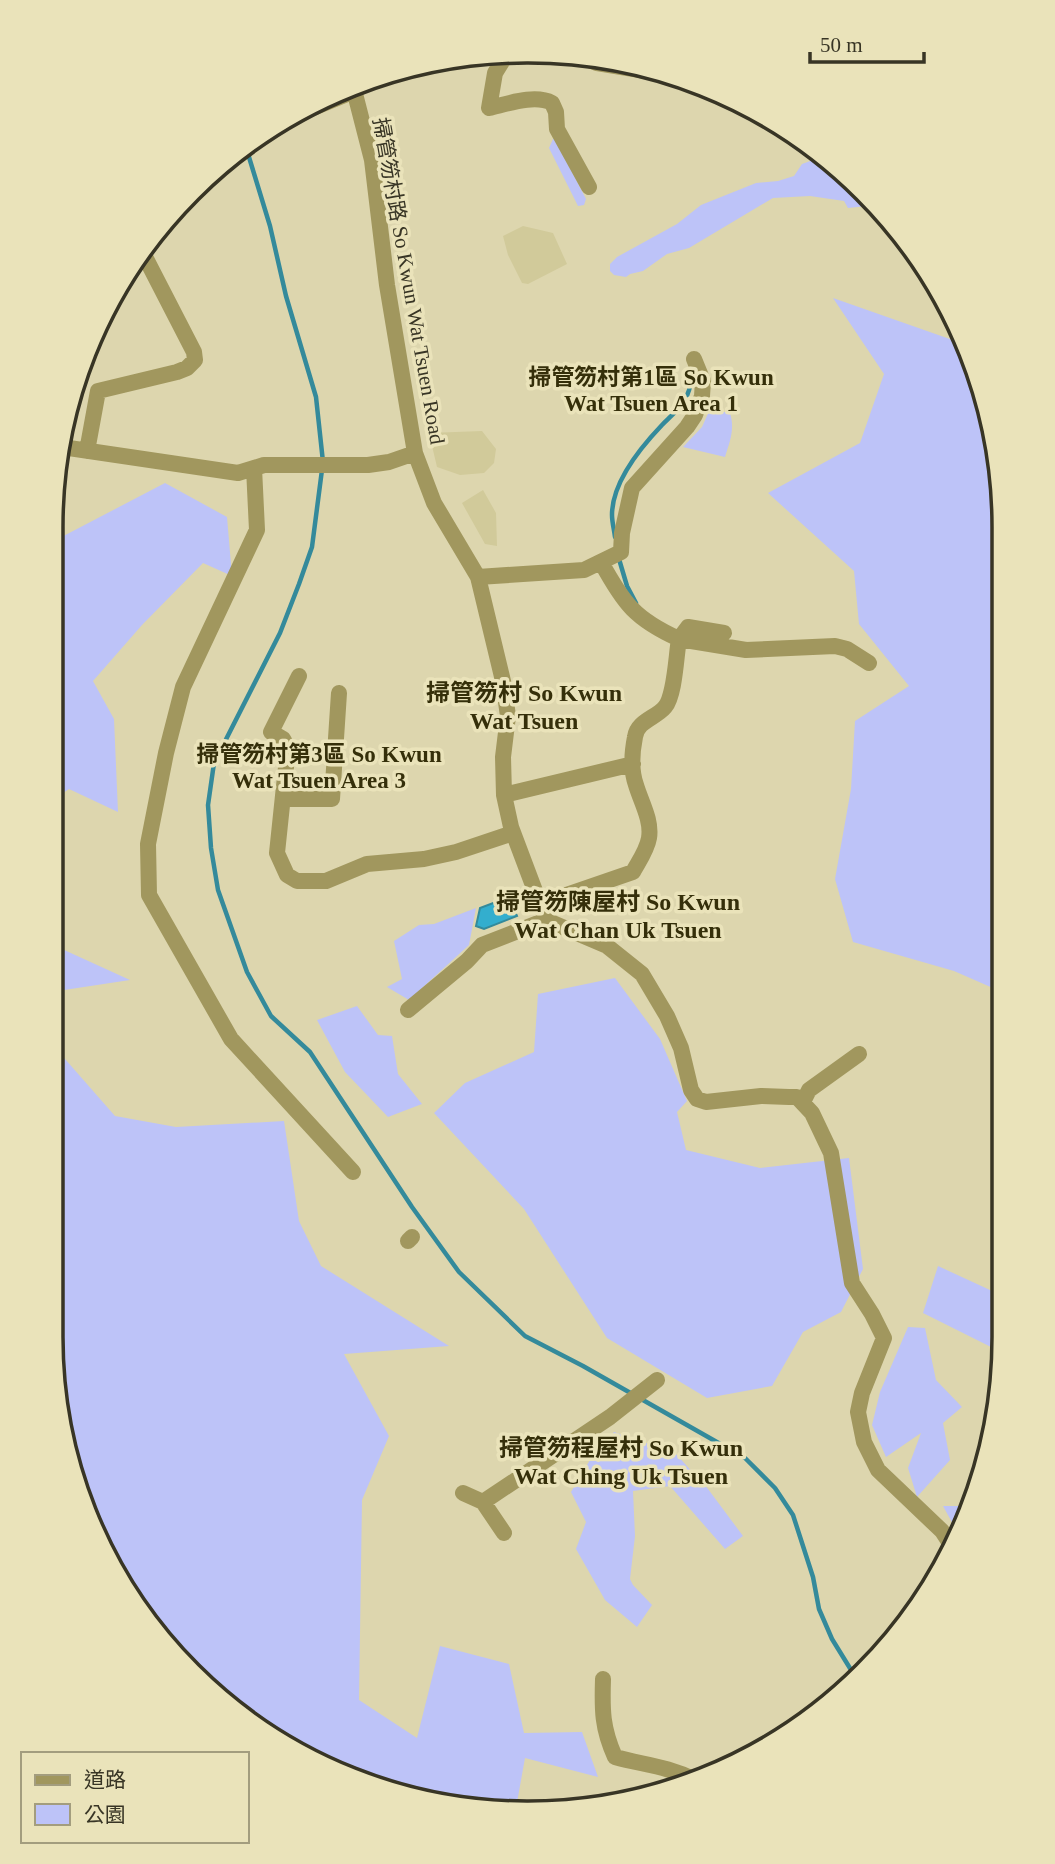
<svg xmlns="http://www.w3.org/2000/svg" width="1055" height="1864" font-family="'Times New Roman','Noto Sans TC',serif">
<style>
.built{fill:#d1ca9a}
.green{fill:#bdc3f8}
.water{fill:#33aece;stroke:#348a9b;stroke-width:2}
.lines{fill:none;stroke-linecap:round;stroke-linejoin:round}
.stream{stroke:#348a9b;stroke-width:4.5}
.minor{stroke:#a1975e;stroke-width:16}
.labels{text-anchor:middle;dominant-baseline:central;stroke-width:7;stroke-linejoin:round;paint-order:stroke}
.street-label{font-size:21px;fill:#383525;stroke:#eae3ba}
.neighbourhood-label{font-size:23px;font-weight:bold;fill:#352f0a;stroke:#eae3ba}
.quarter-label{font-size:24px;font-weight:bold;fill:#352f0a;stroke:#eae3ba}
.rim{fill:none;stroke:#383525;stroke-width:3.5}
</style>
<rect width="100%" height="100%" fill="#ddd6ae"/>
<!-- built -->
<path class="built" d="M 523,226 L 553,233 L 567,264 L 528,284 L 522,283 L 508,255 L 503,236 Z
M 482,431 L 496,449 L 494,463 L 484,473 L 460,475 L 437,467 L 429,433 Z
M 483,490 L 496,513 L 497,546 L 485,544 L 462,503 Z"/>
<!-- green -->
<path class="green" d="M 554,137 L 586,199 L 584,205 L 578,206 L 549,148 Z
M 816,153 L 864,190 L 877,205 L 848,208 L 844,201 L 810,196 L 773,198 L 689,248 L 667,254 L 643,271 L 630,274 L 626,277 L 614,275 L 610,271 L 610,264 L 617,257 L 677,224 L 701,205 L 756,183 L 778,181 L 794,176 L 802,164 L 813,160 Z
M 833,298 L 964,344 L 979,374 L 1000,466 L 1002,992 L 954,971 L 853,942 L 835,879 L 851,789 L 855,721 L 909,686 L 859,624 L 854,571 L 768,493 L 860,443 L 884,374 Z
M 710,409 L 730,413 C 735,429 730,441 725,457 L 683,447 L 702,427 Z
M 165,483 L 227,517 L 232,576 L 203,563 L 142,625 L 93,681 L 114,719 L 118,812 L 69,789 L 51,801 L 52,542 Z
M 476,908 L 469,945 L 409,1000 L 387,987 L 402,979 L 394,941 L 419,925 L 434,924 Z
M 51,944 L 130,980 L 51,992 Z
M 615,978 L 660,1039 L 687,1101 L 677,1112 L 686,1150 L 760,1168 L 849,1158 L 863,1269 L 841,1312 L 803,1332 L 772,1386 L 707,1398 L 607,1338 L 524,1209 L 434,1113 L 465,1083 L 534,1052 L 538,994 Z
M 357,1006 L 378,1035 L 392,1036 L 398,1074 L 422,1104 L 388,1117 L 345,1072 L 317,1020 Z
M 51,1043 L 115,1116 L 176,1127 L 284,1121 L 299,1221 L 321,1266 L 449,1346 L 344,1354 L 389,1436 L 362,1500 L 359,1700 L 417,1738 L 440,1646 L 509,1664 L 524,1733 L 582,1732 L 598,1777 L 525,1758 L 516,1808 L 404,1797 L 262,1733 L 149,1626 L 76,1489 L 51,1336 Z
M 938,1266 L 1003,1296 L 1003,1353 L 923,1313 Z
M 908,1327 L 925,1328 L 936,1380 L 962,1407 L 943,1423 L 950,1460 L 917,1497 L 908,1468 L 921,1433 L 886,1457 L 872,1425 L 880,1392 Z
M 614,1432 L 675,1453 L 708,1489 L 743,1536 L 725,1549 L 670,1486 L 633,1491 L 635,1536 L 630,1579 L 633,1585 L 652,1605 L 637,1627 L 605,1600 L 576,1549 L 586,1522 L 571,1492 L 590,1460 Z
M 943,1506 L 972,1506 L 959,1535 Z"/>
<!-- water -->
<path class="water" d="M 509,897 L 517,916 L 484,929 L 476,926 L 480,908 Z"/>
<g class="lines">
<!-- stream -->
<path class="stream" d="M 245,144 L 270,226 L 286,296 L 316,397 L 323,462 L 312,547 L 299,584 L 280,633 L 214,763 L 208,805 L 211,848 L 218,890 L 247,972 L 271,1016 L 310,1052 L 412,1207 L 459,1272 L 525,1336 L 583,1366 L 745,1458 L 775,1488 L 793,1515 L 813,1577 L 819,1609 L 832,1639 L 856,1678
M 615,537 C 614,529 612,522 612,515 C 612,483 641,447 662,425 C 677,410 691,400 691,376
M 619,559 L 627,586 L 636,603"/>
<!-- minor -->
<path class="minor" d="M 508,52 L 495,73 L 489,108 C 507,104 535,94 552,103 L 556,112 L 557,129 L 589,187
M 575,54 L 597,63 L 652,72
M 353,86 L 372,160 L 387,285 L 415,453 L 434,503 L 478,577 L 503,681 L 508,716 L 503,757 L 504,795 L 511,827 L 546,920
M 286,119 L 354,91
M 62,447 L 238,473 L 264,465 L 368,465 L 389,462 L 415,453
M 87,451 L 98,391 L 177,372 L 187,368 L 195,360 L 194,352 L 142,251
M 254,468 L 257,530 L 183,687 L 166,753 L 148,844 L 149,895 L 231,1039 L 353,1172
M 478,577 L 584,570 L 621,552 L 622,533 L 632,488 L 687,427 L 695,415 L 702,396 L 703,381 L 694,359
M 724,633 L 688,627 L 679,639 L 746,650 L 835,646 L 847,649 L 869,663
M 299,676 L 271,732 L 283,739 L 288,748 L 277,853 L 287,875 L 297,881 L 326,881 L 367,864 L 424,859 L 456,852 L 513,833
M 504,795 L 633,764
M 284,799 L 332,799 L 339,693
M 540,904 L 633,872 C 639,861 647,850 649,838 C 652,820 641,802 636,785 C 631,771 632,752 635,737 C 637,721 656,718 665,707 C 675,695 676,656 679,639 C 635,619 624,604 601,562
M 408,1010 L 467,961 L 482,945 L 546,920 L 607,946 L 642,974 L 667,1016 L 681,1048 L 691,1090 L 697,1099 L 706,1102 L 761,1096 L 789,1097 L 797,1097 L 812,1113 L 831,1153 L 852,1283 L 872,1314 L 884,1338 L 862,1393 L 858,1412 L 864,1442 L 878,1470 L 942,1531 L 953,1548
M 803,1102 L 809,1090 L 859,1054
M 408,1241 L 412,1237
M 463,1493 L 483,1502 L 504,1533
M 483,1502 L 610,1417 L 657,1380
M 603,1679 C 602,1710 602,1728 615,1757 C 644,1765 667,1766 695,1780"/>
</g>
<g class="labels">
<!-- street labels -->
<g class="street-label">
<text transform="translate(409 281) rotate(80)">掃管笏村路 So Kwun Wat Tsuen Road</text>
</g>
<!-- neighbourhood labels -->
<g class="neighbourhood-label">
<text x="651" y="377">掃管笏村第1區 So Kwun<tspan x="651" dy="26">Wat Tsuen Area 1</tspan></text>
<text x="319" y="754">掃管笏村第3區 So Kwun<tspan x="319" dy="26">Wat Tsuen Area 3</tspan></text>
</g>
<!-- quarter labels -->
<g class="quarter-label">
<text x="524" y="693">掃管笏村 So Kwun<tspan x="524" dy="28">Wat Tsuen</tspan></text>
<text x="618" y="902">掃管笏陳屋村 So Kwun<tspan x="618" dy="28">Wat Chan Uk Tsuen</tspan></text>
<text x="621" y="1448">掃管笏程屋村 So Kwun<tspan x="621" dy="28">Wat Ching Uk Tsuen</tspan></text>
</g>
</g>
<!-- crop -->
<path d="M0 0H1055V1864H0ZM527 63H528A464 464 0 0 1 992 527V1337A464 464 0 0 1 528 1801H527A464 464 0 0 1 63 1337V527A464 464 0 0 1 527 63Z" fill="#eae3ba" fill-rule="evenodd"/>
<path class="rim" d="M527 63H528A464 464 0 0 1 992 527V1337A464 464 0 0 1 528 1801H527A464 464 0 0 1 63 1337V527A464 464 0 0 1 527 63Z"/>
<!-- legend -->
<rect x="21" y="1752" width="228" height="91" fill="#eae3ba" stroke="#a39d7e" stroke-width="2"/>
<rect x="35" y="1775" width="35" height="10" fill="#a1975e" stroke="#a39d7e" stroke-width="2"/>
<text x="84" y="1787" font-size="21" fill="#383525">道路</text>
<rect x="35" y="1804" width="35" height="21" fill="#bdc3f8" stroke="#a39d7e" stroke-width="2"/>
<text x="84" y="1822" font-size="21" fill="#383525">公園</text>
<!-- scale -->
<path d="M810 52v10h114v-10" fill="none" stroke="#383525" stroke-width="3.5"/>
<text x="820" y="52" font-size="21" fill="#383525" stroke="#eae3ba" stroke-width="5" paint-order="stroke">50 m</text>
</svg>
